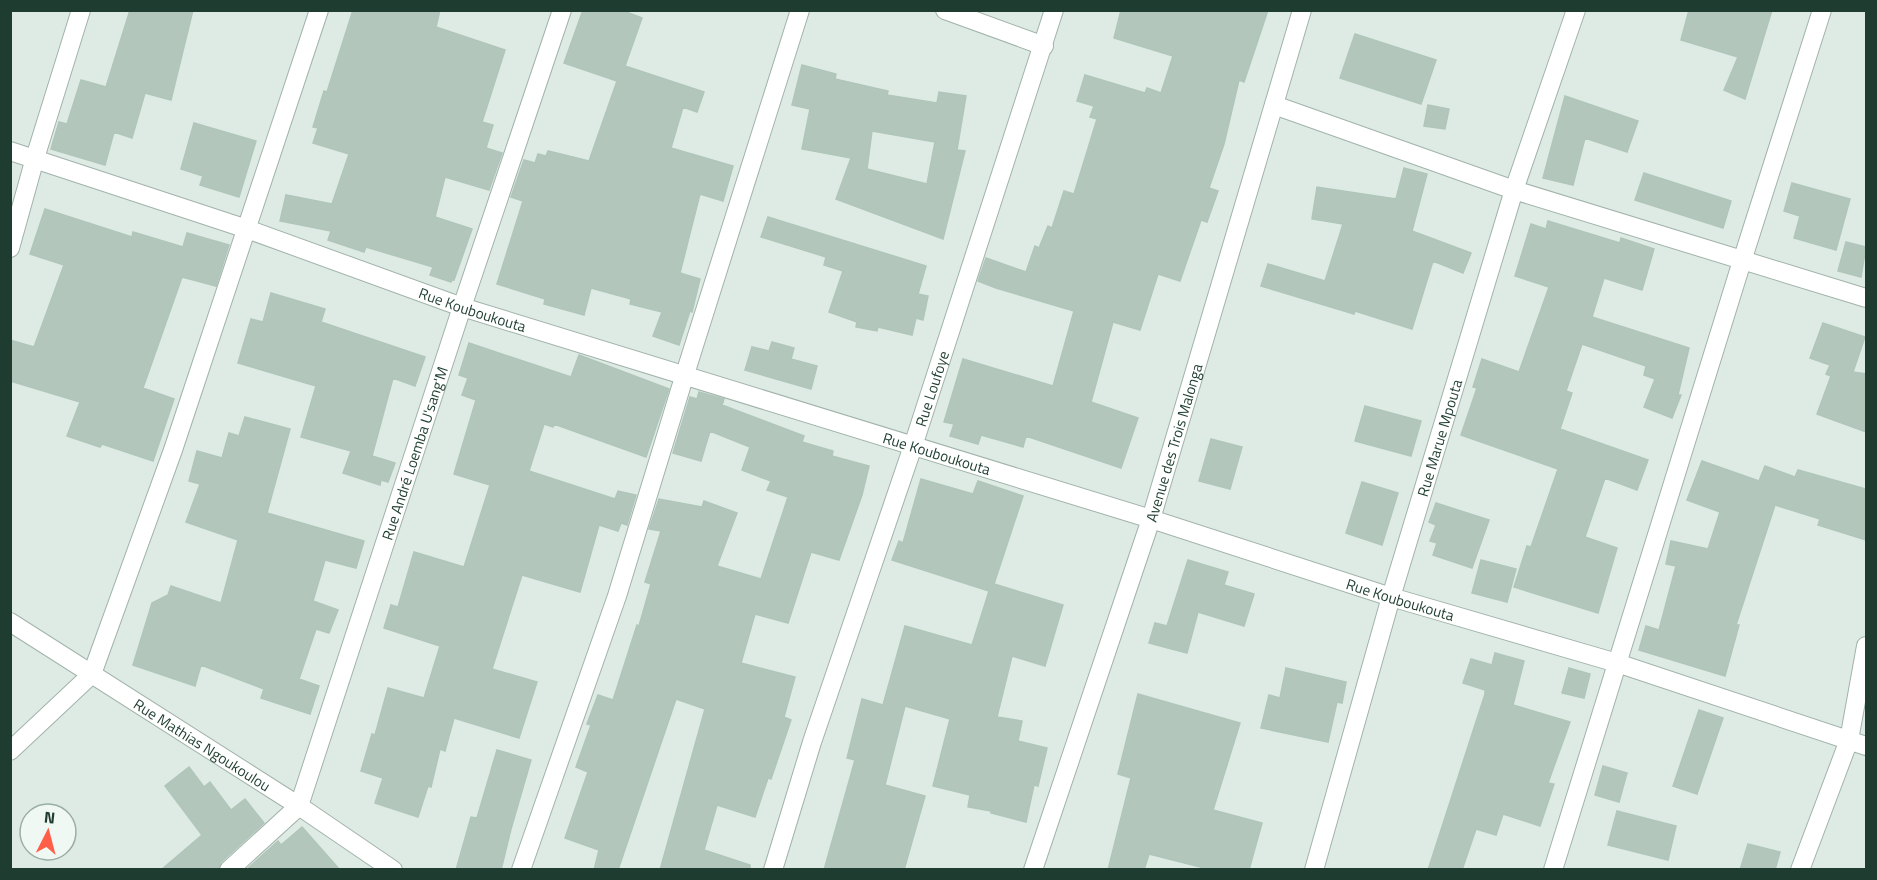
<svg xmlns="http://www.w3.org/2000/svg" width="1877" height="880" font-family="'Titillium Web',sans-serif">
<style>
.building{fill:#b3c6bc;stroke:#b0c6ba;stroke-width:1.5;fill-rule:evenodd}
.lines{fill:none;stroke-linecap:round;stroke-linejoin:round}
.minor-casing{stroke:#a1b3aa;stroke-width:20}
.minor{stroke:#fff;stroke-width:18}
.labels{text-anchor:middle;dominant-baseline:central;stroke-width:6;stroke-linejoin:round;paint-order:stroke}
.street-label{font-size:15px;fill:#1e3d30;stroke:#eff8f2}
</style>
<rect width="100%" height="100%" fill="#deebe4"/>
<!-- building -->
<path class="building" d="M 130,10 L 193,10 L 171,100 L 145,93 L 132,138 L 114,132 L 105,165 L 51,149 L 59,122 L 67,124 L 81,80 L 106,87 Z
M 353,10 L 440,10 L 436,27 L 505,50 L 482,122 L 493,125 L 486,148 L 502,153 L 489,190 L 445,177 L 435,217 L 472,229 L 454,280 L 452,279 L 451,282 L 430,275 L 433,267 L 366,247 L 364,252 L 328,240 L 331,231 L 280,221 L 286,195 L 332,204 L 349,154 L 313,143 L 318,128 L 313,127 L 324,91 L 327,92 Z
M 583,10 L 621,10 L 642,18 L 625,66 L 704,92 L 697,112 L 683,107 L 671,148 L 733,166 L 723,201 L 700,194 L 680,273 L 700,279 L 692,312 L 690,311 L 679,345 L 653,336 L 662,312 L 630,304 L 631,299 L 591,288 L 584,315 L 544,304 L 545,299 L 497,284 L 523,201 L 511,197 L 524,160 L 535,163 L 538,154 L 546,156 L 548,151 L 589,161 L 617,81 L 564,63 Z
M 1121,10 L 1268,10 L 1244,82 L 1239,80 L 1224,144 L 1209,188 L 1218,191 L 1207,222 L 1201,220 L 1180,281 L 1158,274 L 1140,330 L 1113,322 L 1091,402 L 1138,418 L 1121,468 L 1026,436 L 1023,447 L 981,435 L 978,444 L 950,436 L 954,424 L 944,422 L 963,359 L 1053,386 L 1074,311 L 996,288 L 978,281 L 986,258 L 1026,272 L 1035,246 L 1039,248 L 1048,226 L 1052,228 L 1064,191 L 1074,194 L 1097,119 L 1090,117 L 1094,106 L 1077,101 L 1085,75 L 1145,93 L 1147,88 L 1161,93 L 1173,56 L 1114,38 Z
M 1689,10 L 1772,10 L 1745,99 L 1724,90 L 1738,57 L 1681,40 Z
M 1355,34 L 1436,60 L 1421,104 L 1340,78 Z
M 802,65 L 836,74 L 835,79 L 888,91 L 887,95 L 937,103 L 939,92 L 966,96 L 957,150 L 965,151 L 943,239 L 836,199 L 851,158 L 802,149 L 810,109 L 792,105 ZM 872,131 L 935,142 L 927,184 L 867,169 Z
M 1565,96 L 1638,121 L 1627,152 L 1585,138 L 1573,185 L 1543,178 Z
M 1428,105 L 1449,109 L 1445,129 L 1424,126 Z
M 194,123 L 256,141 L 239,197 L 200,185 L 203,176 L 181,169 Z
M 1404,168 L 1427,174 L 1412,231 L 1471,253 L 1463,273 L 1433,261 L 1412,329 L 1355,311 L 1354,314 L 1261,286 L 1268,264 L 1325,281 L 1343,224 L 1312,219 L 1317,187 L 1396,199 Z
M 1644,173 L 1731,201 L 1723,228 L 1635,200 Z
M 1792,183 L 1850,199 L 1836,250 L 1794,238 L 1800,216 L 1784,211 Z
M 45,209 L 132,237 L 133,232 L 183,247 L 187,233 L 229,245 L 216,286 L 182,277 L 143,388 L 174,399 L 153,461 L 102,444 L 100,447 L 67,436 L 80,402 L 10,381 L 10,340 L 34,347 L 64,265 L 30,254 Z
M 768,217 L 926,266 L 918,294 L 928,296 L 923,320 L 916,318 L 912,335 L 878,327 L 877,331 L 856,327 L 857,322 L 829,312 L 843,271 L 824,265 L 826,257 L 761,237 Z
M 1548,221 L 1620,243 L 1621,238 L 1654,249 L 1642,290 L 1604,278 L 1592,317 L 1689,348 L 1678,395 L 1681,395 L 1672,418 L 1644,407 L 1655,379 L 1644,375 L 1646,366 L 1582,344 L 1566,391 L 1572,393 L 1560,429 L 1648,460 L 1637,490 L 1605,478 L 1585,537 L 1617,548 L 1598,613 L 1514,587 L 1527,546 L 1531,547 L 1558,469 L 1461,435 L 1477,388 L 1473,387 L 1482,359 L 1519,372 L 1549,287 L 1515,276 L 1531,224 L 1546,229 Z
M 1846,242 L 1866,247 L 1861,277 L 1838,271 Z
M 271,293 L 325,309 L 321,322 L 425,357 L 415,386 L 393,378 L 372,456 L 395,463 L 388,482 L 381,480 L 380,485 L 343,473 L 351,451 L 301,437 L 316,386 L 238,363 L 251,319 L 263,322 Z
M 1823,323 L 1865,337 L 1853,372 L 1866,374 L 1866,432 L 1817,414 L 1831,376 L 1826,374 L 1830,365 L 1810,358 Z
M 772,342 L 794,348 L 791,359 L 817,366 L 811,389 L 745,370 L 752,347 L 769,351 Z
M 469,343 L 571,377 L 579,355 L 669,389 L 646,457 L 554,424 L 553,427 L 544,424 L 529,471 L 615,499 L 618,491 L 636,495 L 627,525 L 621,523 L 618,531 L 599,525 L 580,592 L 522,575 L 492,669 L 537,682 L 519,738 L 454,718 L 445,751 L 440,749 L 431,787 L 428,786 L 418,817 L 375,803 L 383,778 L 361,771 L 372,734 L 375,735 L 388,688 L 424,698 L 440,646 L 384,628 L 391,605 L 398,607 L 414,552 L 464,567 L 490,485 L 454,474 L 476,400 L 462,395 L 468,378 L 459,375 Z
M 699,392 L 724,399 L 722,405 L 804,436 L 802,442 L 833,451 L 832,456 L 869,466 L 862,495 L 839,560 L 811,552 L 788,623 L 755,614 L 741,663 L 795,677 L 784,717 L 791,720 L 771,779 L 768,778 L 755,817 L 717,805 L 704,850 L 750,865 L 750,870 L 660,870 L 705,709 L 676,699 L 618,870 L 594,870 L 599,850 L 565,838 L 588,772 L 576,767 L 591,725 L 587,724 L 598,695 L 613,700 L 637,625 L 639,626 L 651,584 L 645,582 L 661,531 L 649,529 L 659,499 L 702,507 L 704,501 L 737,513 L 717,566 L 761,579 L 788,497 L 767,490 L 771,481 L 742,470 L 750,447 L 710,431 L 701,461 L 673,453 L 690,397 L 697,399 Z
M 1365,406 L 1421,421 L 1411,456 L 1355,441 Z
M 245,417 L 290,429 L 267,513 L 364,541 L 356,568 L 325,560 L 313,601 L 338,610 L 329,633 L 316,629 L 299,679 L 319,686 L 310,714 L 261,698 L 264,689 L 201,665 L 195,686 L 133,665 L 152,603 L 168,595 L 171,586 L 221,603 L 238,540 L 186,522 L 200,484 L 189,481 L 197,451 L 222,458 L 229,433 L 239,436 Z
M 1211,439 L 1242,447 L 1230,489 L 1199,481 Z
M 1702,461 L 1759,481 L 1765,466 L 1795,477 L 1798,470 L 1866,489 L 1866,540 L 1818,525 L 1820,519 L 1775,505 L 1736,625 L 1739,625 L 1725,676 L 1639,650 L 1646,626 L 1659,630 L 1676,566 L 1666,564 L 1671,541 L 1708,549 L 1720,512 L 1687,500 Z
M 921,479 L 973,494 L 978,481 L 1023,496 L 994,584 L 1063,605 L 1045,666 L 1012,656 L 997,717 L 1022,721 L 1018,741 L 1047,748 L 1038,786 L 1034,785 L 1026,822 L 991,813 L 991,811 L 968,807 L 970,795 L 933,786 L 950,719 L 905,706 L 885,785 L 925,796 L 904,870 L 824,870 L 855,760 L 847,758 L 862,699 L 883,705 L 905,626 L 972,645 L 989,591 L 892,560 L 899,541 L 903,543 Z
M 1362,482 L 1398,493 L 1382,545 L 1346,533 Z
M 1436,503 L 1489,520 L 1472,568 L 1433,555 L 1437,543 L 1430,541 L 1436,525 L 1429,522 Z
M 1188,560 L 1228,572 L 1224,585 L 1254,594 L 1244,626 L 1198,612 L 1187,653 L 1149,643 L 1155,623 L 1167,626 Z
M 1481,560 L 1516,569 L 1507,602 L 1472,593 Z
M 1495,653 L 1524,661 L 1513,705 L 1570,722 L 1548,783 L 1554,784 L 1540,826 L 1503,814 L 1496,835 L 1476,829 L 1462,870 L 1428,870 L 1485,694 L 1485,690 L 1463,683 L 1471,659 L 1492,665 Z
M 1286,668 L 1346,682 L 1342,703 L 1337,702 L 1328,742 L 1261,728 L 1269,695 L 1280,698 Z
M 1569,668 L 1590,674 L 1584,698 L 1562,693 Z
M 1138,694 L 1240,723 L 1213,810 L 1262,823 L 1249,870 L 1212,870 L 1149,854 L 1144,870 L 1108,870 L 1131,778 L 1118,774 Z
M 1699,710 L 1723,718 L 1697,794 L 1673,786 Z
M 497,750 L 531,760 L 511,829 L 501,870 L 456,870 L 471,817 L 477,818 Z
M 1603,766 L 1627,773 L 1619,802 L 1595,795 Z
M 189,767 L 204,787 L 210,782 L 231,810 L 245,799 L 264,823 L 221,862 L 218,870 L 161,870 L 202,835 L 165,786 Z
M 1617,811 L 1676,826 L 1668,860 L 1608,845 Z
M 302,827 L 340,870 L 246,870 L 278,841 L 281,845 Z
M 1748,844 L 1780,852 L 1775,870 L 1740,870 Z"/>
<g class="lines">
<!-- minor casing -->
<g class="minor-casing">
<g id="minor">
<path d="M 945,10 L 1044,46"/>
<path d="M 1274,105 L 1514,190 L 1866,298"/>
<path id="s1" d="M 10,151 L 247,229 L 462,307 L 1151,519 L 1391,597 L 1617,663 L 1866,746"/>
<path d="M 10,248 L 35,158 L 81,10"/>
<path id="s2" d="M 10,622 L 299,806 L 393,870"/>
<path d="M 10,751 L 92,674 L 173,450 L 319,10"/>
<path id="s3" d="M 229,870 L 299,806 L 462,307 L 562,10"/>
<path d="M 521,870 L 617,596 L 685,374 L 800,10"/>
<path id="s4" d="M 773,870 L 812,742 L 913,446 L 1054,10"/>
<path id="s5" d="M 1033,870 L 1151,519 L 1302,10"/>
<path id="s6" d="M 1314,870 L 1391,597 L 1514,190 L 1576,10"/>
<path d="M 1553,870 L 1742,261 L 1822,10"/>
<path d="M 1800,870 L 1849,740 L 1866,646"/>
</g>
</g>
<!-- minor -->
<use href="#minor" class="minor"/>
</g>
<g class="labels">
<!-- street labels -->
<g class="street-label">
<text stroke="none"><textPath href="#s1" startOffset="489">Rue Kouboukouta</textPath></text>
<text stroke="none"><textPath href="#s4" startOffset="507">Rue Loufoye</textPath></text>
<text stroke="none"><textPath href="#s6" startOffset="450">Rue Marue Mpouta</textPath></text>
<text stroke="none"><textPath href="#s5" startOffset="450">Avenue des Trois Malonga</textPath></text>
<text stroke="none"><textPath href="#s3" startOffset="466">Rue André Loemba U'sang'M</textPath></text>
<text stroke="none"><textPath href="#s1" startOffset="975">Rue Kouboukouta</textPath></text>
<text stroke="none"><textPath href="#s1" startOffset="1461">Rue Kouboukouta</textPath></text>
<text stroke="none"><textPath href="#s2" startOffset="228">Rue Mathias Ngoukoulou</textPath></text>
</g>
</g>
<!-- border -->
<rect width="1877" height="880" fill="none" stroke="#1e3d30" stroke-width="24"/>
<!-- north arrow -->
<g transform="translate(48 832) rotate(6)"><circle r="28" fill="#eff8f2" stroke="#9bada4" stroke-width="1.5"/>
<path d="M0-4.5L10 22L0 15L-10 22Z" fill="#ff5e48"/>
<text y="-9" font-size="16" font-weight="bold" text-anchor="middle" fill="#1e3d30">N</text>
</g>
</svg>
